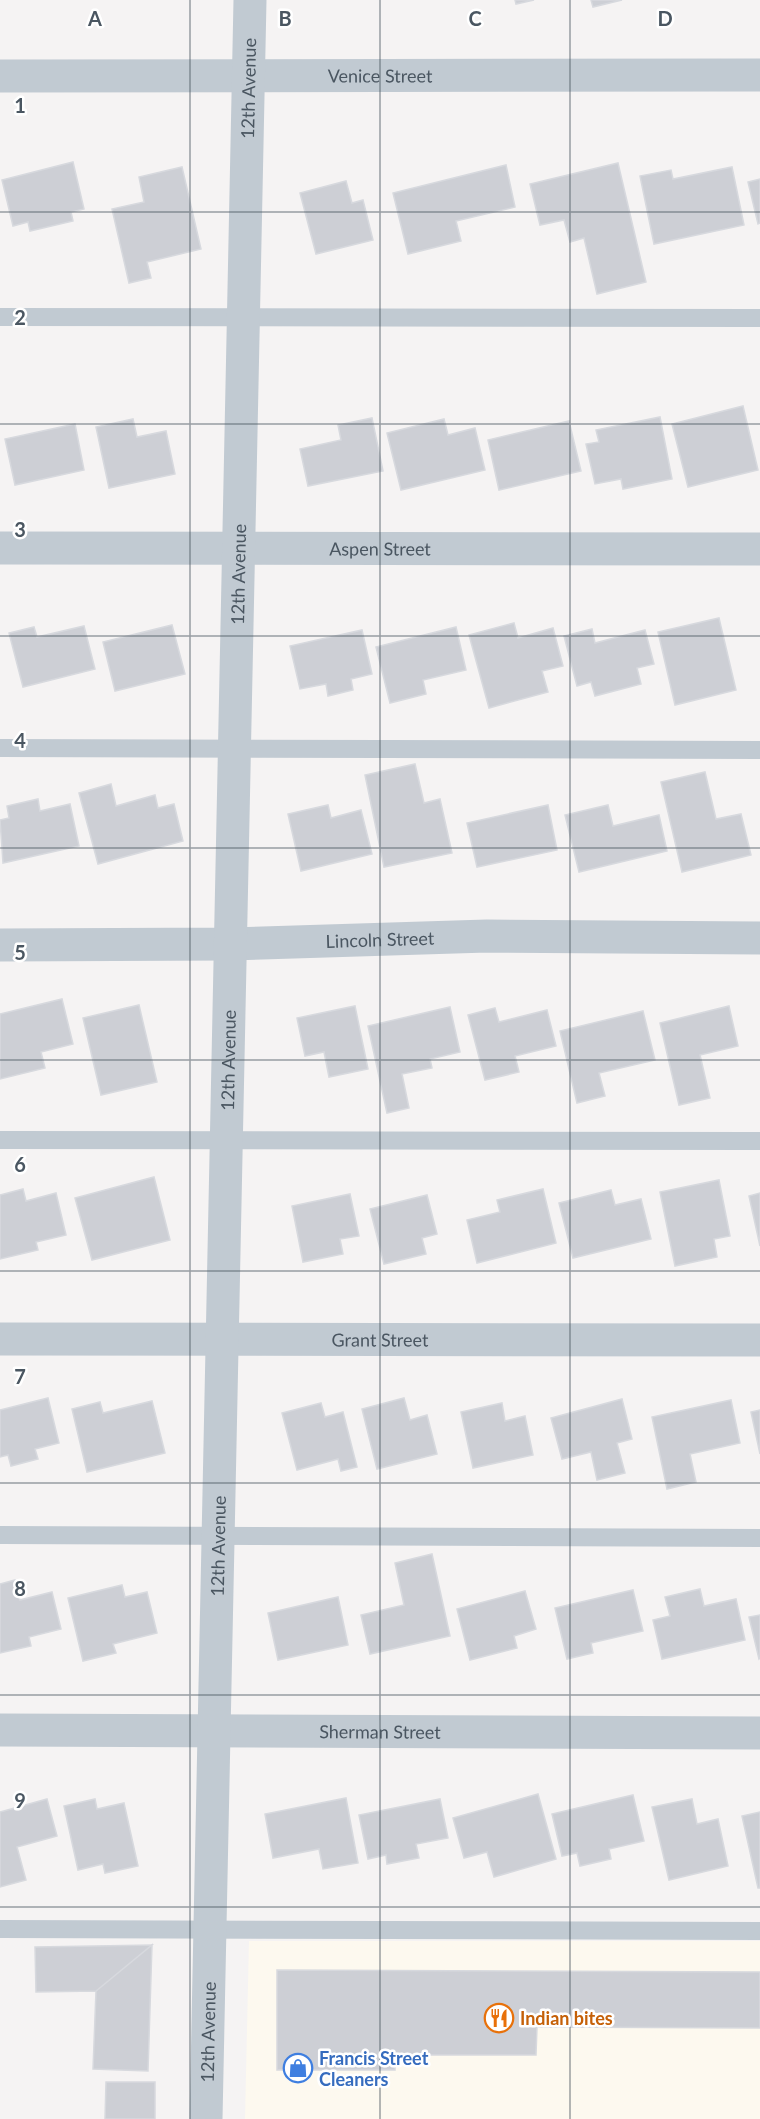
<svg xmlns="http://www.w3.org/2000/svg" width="760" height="2119" font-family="Lato,sans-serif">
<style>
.commercial{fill:#fdf9ef}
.building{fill:#cdcfd5;stroke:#d7d9de;stroke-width:1.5}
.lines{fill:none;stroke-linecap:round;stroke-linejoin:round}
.lane{stroke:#c1cad2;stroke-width:18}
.street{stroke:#c1cad2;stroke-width:33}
.grid{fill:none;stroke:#4a5661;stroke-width:1.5;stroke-opacity:0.55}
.labels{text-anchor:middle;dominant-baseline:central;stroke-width:5;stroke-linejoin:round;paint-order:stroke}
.street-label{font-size:18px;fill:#4a5661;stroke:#fff}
.food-label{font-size:18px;font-weight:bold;fill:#c56008;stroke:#fff;text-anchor:start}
.shop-label{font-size:18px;font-weight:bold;fill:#366cbe;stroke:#fff;text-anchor:start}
.grid-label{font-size:20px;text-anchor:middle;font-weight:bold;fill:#4a5661;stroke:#fff;stroke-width:5;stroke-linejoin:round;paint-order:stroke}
</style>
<rect width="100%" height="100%" fill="#f5f3f3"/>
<!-- commercial -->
<path class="commercial" d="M 249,1941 L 760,1941 L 760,2119 L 245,2119 Z"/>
<!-- building -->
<path class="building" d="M 515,0 L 534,0 L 516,4 Z
M 591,0 L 622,0 L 593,7 Z
M 73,162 L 84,209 L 71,212 L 73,221 L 30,231 L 28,222 L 13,226 L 2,180 Z
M 618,163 L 646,282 L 597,294 L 584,238 L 570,242 L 564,220 L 540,225 L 530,184 Z
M 506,165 L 515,207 L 456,221 L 461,241 L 408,254 L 393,193 Z
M 182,167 L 201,249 L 147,262 L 151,278 L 129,283 L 112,209 L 144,202 L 139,177 Z
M 732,167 L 744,225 L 654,244 L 640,176 L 671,170 L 673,179 Z
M 760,179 L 760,223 L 758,224 L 748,182 Z
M 346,181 L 352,203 L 363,200 L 373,240 L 316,254 L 300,193 Z
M 743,406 L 758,470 L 688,487 L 672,424 Z
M 660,417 L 672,479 L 623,489 L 621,479 L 595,484 L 586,444 L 599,442 L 596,430 Z
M 372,418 L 383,471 L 308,486 L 300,449 L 341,440 L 338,425 Z
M 133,419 L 137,437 L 166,431 L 175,474 L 109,488 L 96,427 Z
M 444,419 L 448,435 L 475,428 L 485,470 L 401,490 L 387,433 Z
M 569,421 L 581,471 L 499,490 L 488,440 Z
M 75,424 L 84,470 L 15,485 L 5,439 Z
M 719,618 L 736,690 L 675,705 L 658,632 Z
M 514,623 L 518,638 L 553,628 L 563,666 L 542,671 L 548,692 L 489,708 L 469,635 Z
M 172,625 L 185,674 L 115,691 L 103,642 Z
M 84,626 L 95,669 L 23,687 L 9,633 L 34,627 L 37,637 Z
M 456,627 L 466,670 L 423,680 L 426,694 L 390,703 L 376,647 Z
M 592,629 L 595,643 L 645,630 L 654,664 L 637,668 L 641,684 L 595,696 L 591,682 L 577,686 L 564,636 Z
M 362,630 L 372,674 L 351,679 L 353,690 L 328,696 L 326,684 L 300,689 L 290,646 Z
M 415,764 L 424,803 L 440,799 L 452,853 L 384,867 L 365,775 Z
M 705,772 L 716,819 L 741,814 L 751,855 L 682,872 L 661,782 Z
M 111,784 L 116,806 L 155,795 L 158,808 L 174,804 L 183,841 L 98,864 L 79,793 Z
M 38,799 L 40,811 L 70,804 L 79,846 L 3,863 L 0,820 L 9,818 L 7,806 Z
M 328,805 L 331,818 L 361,810 L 372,854 L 301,871 L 288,814 Z
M 548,805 L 557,850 L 477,867 L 467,823 Z
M 608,805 L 613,826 L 659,815 L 667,851 L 579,872 L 565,815 Z
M 62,999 L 73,1044 L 41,1052 L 45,1068 L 0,1079 L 0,1014 Z
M 139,1005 L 157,1082 L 101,1095 L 83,1018 Z
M 355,1006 L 368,1069 L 329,1077 L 324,1052 L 305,1056 L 297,1018 Z
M 729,1006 L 738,1046 L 700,1055 L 710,1098 L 679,1105 L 660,1023 Z
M 450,1007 L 460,1052 L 430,1059 L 432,1068 L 402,1074 L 409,1108 L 387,1113 L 368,1026 Z
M 495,1008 L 499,1022 L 547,1010 L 556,1046 L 515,1056 L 519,1072 L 485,1080 L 468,1015 Z
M 643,1011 L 655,1060 L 599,1073 L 605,1096 L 577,1103 L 560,1031 Z
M 154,1177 L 170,1240 L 92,1260 L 75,1198 Z
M 719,1180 L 730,1236 L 714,1239 L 717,1257 L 675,1266 L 660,1192 Z
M 23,1189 L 26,1201 L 56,1193 L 66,1235 L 36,1242 L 38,1250 L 0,1259 L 0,1195 Z
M 543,1189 L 556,1243 L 477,1263 L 467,1220 L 500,1212 L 497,1200 Z
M 611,1190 L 615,1205 L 641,1199 L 651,1239 L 573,1258 L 559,1203 Z
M 760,1193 L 760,1246 L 749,1196 Z
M 350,1194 L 359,1236 L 340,1239 L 343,1254 L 303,1262 L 292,1206 Z
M 427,1195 L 437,1234 L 422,1238 L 426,1254 L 384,1264 L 370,1209 Z
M 48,1398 L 59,1443 L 35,1449 L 38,1459 L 11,1466 L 8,1455 L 0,1457 L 0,1410 Z
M 404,1398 L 410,1420 L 427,1415 L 437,1454 L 377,1469 L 362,1409 Z
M 622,1399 L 632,1439 L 617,1443 L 625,1473 L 597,1480 L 591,1452 L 562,1459 L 551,1418 Z
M 731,1400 L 740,1443 L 690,1454 L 696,1482 L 667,1489 L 652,1417 Z
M 152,1401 L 165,1453 L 87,1472 L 72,1409 L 100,1402 L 103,1413 Z
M 321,1403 L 325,1417 L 343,1412 L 357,1467 L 341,1471 L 338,1459 L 297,1470 L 282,1413 Z
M 502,1403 L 505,1421 L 525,1416 L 533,1455 L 473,1468 L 461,1412 Z
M 760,1410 L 760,1454 L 751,1412 Z
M 432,1554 L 450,1636 L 370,1654 L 361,1615 L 404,1605 L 395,1563 Z
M 15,1580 L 20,1600 L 52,1592 L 61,1629 L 29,1637 L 31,1646 L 0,1653 L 0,1584 Z
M 122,1585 L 125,1597 L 147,1592 L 157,1633 L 113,1644 L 116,1653 L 83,1661 L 68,1598 Z
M 700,1589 L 704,1606 L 736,1599 L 745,1640 L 662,1659 L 653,1620 L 670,1616 L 665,1597 Z
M 633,1590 L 643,1631 L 591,1643 L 593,1653 L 567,1659 L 555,1608 Z
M 525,1591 L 536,1629 L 514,1636 L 517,1648 L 470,1660 L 457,1609 Z
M 338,1597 L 348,1645 L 278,1660 L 268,1613 Z
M 760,1615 L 760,1658 L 759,1659 L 749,1617 Z
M 538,1794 L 556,1859 L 494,1877 L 487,1852 L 464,1858 L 453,1818 Z
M 633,1795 L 644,1841 L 609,1849 L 611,1859 L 580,1866 L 577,1853 L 562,1856 L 552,1814 Z
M 346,1798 L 358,1863 L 323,1869 L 319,1849 L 273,1858 L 265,1814 Z
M 47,1799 L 57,1836 L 17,1847 L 26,1880 L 0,1887 L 0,1812 Z
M 95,1799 L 97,1809 L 124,1803 L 138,1866 L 105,1873 L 103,1864 L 78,1870 L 64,1806 Z
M 440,1799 L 448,1838 L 416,1844 L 419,1858 L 387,1864 L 386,1855 L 368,1859 L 359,1815 Z
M 692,1799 L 697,1824 L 718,1819 L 728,1866 L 669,1880 L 652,1807 Z
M 760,1812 L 760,1888 L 758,1888 L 742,1816 Z
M 152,1945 L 148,2071 L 93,2069 L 96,1991 Z
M 152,1945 L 96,1991 L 36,1992 L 35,1947 Z
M 277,1970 L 760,1972 L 760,2028 L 537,2027 L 536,2055 L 395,2055 L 395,2070 L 277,2070 Z
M 106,2082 L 155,2082 L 155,2119 L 105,2119 Z"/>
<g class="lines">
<!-- lane -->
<path class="lane" d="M 0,317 L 760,318
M 0,748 L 760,750
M 0,1140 L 760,1141
M 0,1535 L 760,1538
M 0,1929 L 760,1931"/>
<!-- street -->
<g class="street">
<path id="s1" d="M 0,76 L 760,75"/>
<path id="s2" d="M 0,548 L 760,549"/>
<path id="s3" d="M 0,945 L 230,944 L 487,936 L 760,938"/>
<path id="s4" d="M 0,1339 L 760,1340"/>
<path id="s5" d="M 0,1730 L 760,1733"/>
<path id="s6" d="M 206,2119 L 250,0"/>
</g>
</g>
<!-- grid -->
<path class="grid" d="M 190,0 L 190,2119M 380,0 L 380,2119M 570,0 L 570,2119M 0,212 L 760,212M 0,424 L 760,424M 0,636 L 760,636M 0,848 L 760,848M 0,1060 L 760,1060M 0,1271 L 760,1271M 0,1483 L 760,1483M 0,1695 L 760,1695M 0,1907 L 760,1907"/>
<!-- icons -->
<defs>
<g id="restaurant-ring" transform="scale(1.5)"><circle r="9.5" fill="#fff" stroke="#e8710a" stroke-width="1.5"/><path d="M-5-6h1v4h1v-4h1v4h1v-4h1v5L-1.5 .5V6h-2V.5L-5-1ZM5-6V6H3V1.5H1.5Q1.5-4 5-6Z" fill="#e8710a"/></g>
<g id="shop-ring" transform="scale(1.5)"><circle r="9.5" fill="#fff" stroke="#3f7fe0" stroke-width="1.5"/><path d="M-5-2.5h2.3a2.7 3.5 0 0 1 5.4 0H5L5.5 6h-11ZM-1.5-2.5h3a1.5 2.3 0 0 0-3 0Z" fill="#3f7fe0"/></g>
</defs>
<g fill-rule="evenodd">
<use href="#restaurant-ring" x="499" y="2018"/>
<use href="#shop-ring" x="298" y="2068"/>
</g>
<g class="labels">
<!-- street labels -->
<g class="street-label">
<text stroke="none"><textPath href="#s1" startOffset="380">Venice Street</textPath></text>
<text stroke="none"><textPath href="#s6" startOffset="2031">12th Avenue</textPath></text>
<text stroke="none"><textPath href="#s2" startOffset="380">Aspen Street</textPath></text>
<text stroke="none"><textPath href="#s6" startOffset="1545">12th Avenue</textPath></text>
<text stroke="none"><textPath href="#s3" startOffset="380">Lincoln Street</textPath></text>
<text stroke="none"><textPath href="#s6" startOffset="1059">12th Avenue</textPath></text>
<text stroke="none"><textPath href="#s4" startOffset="380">Grant Street</textPath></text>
<text stroke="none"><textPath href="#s6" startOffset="573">12th Avenue</textPath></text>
<text stroke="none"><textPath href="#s5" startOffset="380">Sherman Street</textPath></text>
<text stroke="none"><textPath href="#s6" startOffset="87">12th Avenue</textPath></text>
</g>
<!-- food labels -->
<g class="food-label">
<text x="520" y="2018">Indian bites</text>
</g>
<!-- shop labels -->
<g class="shop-label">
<text x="319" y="2058">Francis Street<tspan x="319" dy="21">Cleaners</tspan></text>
</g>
</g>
<g class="grid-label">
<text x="95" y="26">A</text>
<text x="285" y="26">B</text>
<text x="475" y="26">C</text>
<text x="665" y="26">D</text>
<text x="20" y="113">1</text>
<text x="20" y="325">2</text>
<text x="20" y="537">3</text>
<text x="20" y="748">4</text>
<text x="20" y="960">5</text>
<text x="20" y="1172">6</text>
<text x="20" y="1384">7</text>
<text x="20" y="1596">8</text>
<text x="20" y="1808">9</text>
</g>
</svg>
